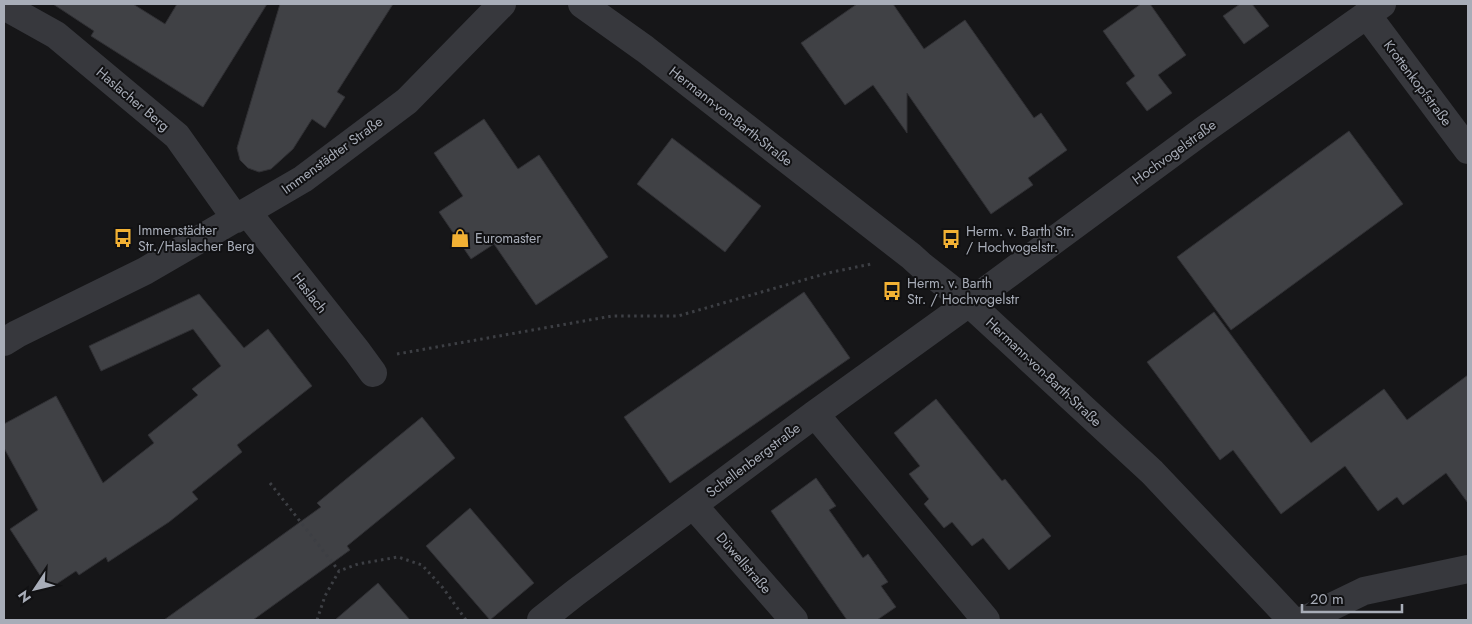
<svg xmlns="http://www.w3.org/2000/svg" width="1472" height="624" font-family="Jost,sans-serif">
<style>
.building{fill:#404145;stroke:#303034}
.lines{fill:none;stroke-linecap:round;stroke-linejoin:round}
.path{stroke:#3d3f44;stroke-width:3;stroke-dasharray:2.5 4;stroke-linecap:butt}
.minor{stroke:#37383d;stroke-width:28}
.labels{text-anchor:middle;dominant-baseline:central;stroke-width:4;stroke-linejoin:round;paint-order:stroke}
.street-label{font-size:14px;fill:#a8adb8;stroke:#111113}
.poi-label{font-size:14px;fill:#a8adb8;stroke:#111113;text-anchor:start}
</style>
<rect width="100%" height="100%" fill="#161618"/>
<!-- building -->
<path class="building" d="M 53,4 L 133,4 L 165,24 L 177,4 L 267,4 L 203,107 L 91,36 L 94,31 Z
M 280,4 L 393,4 L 337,92 L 345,97 L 325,128 L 312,119 L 293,149 L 271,169 L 259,172 L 248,168 L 240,160 L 237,148 Z
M 857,4 L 893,4 L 924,49 L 965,20 L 1034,118 L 1041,113 L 1067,150 L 1028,178 L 1033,185 L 991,214 L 907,93 L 907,133 L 873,85 L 845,105 L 801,43 Z
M 1141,4 L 1150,4 L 1186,55 L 1158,75 L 1172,93 L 1147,111 L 1126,83 L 1135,76 L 1103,31 Z
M 1240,4 L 1252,4 L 1269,26 L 1244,44 L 1223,16 Z
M 484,119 L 518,169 L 539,155 L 608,257 L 536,305 L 494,244 L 471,259 L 439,212 L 463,196 L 434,153 Z
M 1349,131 L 1403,204 L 1231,330 L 1177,257 Z
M 672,138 L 761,206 L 725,252 L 637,184 Z
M 804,292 L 850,358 L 670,483 L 624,417 Z
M 199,294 L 244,348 L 268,329 L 312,386 L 237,445 L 242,452 L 192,492 L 198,499 L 169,522 L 108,562 L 106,557 L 79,575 L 76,571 L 49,589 L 10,529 L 38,510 L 4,448 L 4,424 L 56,396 L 103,483 L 154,443 L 148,435 L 198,395 L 192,389 L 221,366 L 193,329 L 101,371 L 89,346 Z
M 1214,312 L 1311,443 L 1384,389 L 1407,420 L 1468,375 L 1468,503 L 1446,473 L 1403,505 L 1397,497 L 1378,511 L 1345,466 L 1281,514 L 1233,450 L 1220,460 L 1147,362 Z
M 936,399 L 1002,481 L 1005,479 L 1051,536 L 1009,570 L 983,538 L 972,546 L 952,522 L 944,528 L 924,504 L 929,499 L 909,474 L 920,466 L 894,433 Z
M 422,417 L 455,458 L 347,546 L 350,550 L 253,620 L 164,620 L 321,507 L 317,503 Z
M 816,478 L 836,506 L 829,510 L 863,558 L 868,554 L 888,582 L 881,586 L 896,607 L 877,620 L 847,620 L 771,511 Z
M 470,508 L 534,583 L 490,620 L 426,546 Z
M 378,583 L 410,620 L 335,620 Z"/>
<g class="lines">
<!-- path -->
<path class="path" d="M 397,354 L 612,316 L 678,316 L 828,273 L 871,264
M 270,483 L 339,571
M 317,620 L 325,596 L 339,571 L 358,564 L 398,557 L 422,565 L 443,588 L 466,620"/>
<!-- minor -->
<path class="minor" d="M 582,4 L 645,49 L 911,256 L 922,266 L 969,303 L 1152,472 L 1292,620
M 4,6 L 56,35 L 177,136 L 236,219
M 1367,15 L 1468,150
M 247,212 L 357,351 L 373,373
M 4,342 L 17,334 L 145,271 L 303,179 L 407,101 L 502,4
M 815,414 L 986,620
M 693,505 L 794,620
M 541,620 L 575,593 L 815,414 L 969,303 L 1205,129 L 1382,4
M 1304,620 L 1364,591 L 1468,569"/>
</g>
<!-- icons -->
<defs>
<g id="bus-bare" transform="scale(1.5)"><path d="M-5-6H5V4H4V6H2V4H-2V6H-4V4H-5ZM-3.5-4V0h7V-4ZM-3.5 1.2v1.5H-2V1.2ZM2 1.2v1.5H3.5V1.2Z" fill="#f2b134" stroke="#111113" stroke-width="2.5" paint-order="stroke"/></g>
<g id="shop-bare" transform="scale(1.5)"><path d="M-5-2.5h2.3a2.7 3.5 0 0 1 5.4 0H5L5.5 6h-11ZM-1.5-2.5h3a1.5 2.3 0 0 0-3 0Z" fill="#f2b134" stroke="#111113" stroke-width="2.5" paint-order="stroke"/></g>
</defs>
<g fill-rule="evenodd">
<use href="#bus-bare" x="123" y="238"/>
<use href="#shop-bare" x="460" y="238"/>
<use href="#bus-bare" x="951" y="239"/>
<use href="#bus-bare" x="892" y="291"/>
</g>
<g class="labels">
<!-- street labels -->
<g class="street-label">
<text transform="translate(1418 83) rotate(53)">Krottenkopfstraße</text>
<text transform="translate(133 99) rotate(40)">Haslacher Berg</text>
<text transform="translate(731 116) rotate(38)">Hermann-von-Barth-Straße</text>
<text transform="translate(1174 152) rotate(-36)">Hochvogelstraße</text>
<text transform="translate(332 155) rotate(-36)">Immenstädter Straße</text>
<text transform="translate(310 293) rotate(52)">Haslach</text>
<text transform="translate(1044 372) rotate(43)">Hermann-von-Barth-Straße</text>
<text transform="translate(753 460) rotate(-37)">Schellenbergstraße</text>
<text transform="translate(744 563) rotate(49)">Düwellstraße</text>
</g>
<!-- poi labels -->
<g class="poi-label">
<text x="138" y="230">Immenstädter<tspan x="138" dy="16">Str./Haslacher Berg</tspan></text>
<text x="966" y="231">Herm. v. Barth Str.<tspan x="966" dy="16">/ Hochvogelstr.</tspan></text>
<text x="475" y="238">Euromaster</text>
<text x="907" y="283">Herm. v. Barth<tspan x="907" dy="16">Str. / Hochvogelstr</tspan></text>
</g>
</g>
<!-- border -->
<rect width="1472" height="624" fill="none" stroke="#a8adb8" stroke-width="10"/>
<!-- north arrow -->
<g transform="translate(35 589) rotate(235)" stroke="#111113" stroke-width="4" paint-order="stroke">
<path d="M0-4L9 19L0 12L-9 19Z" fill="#a8adb8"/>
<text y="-8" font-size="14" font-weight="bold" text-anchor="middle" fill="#a8adb8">N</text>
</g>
<!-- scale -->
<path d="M1302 604v8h100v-8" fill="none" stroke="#a8adb8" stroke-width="2.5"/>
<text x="1310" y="604" font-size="15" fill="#a8adb8" stroke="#111113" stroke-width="4" paint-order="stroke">20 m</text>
</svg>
